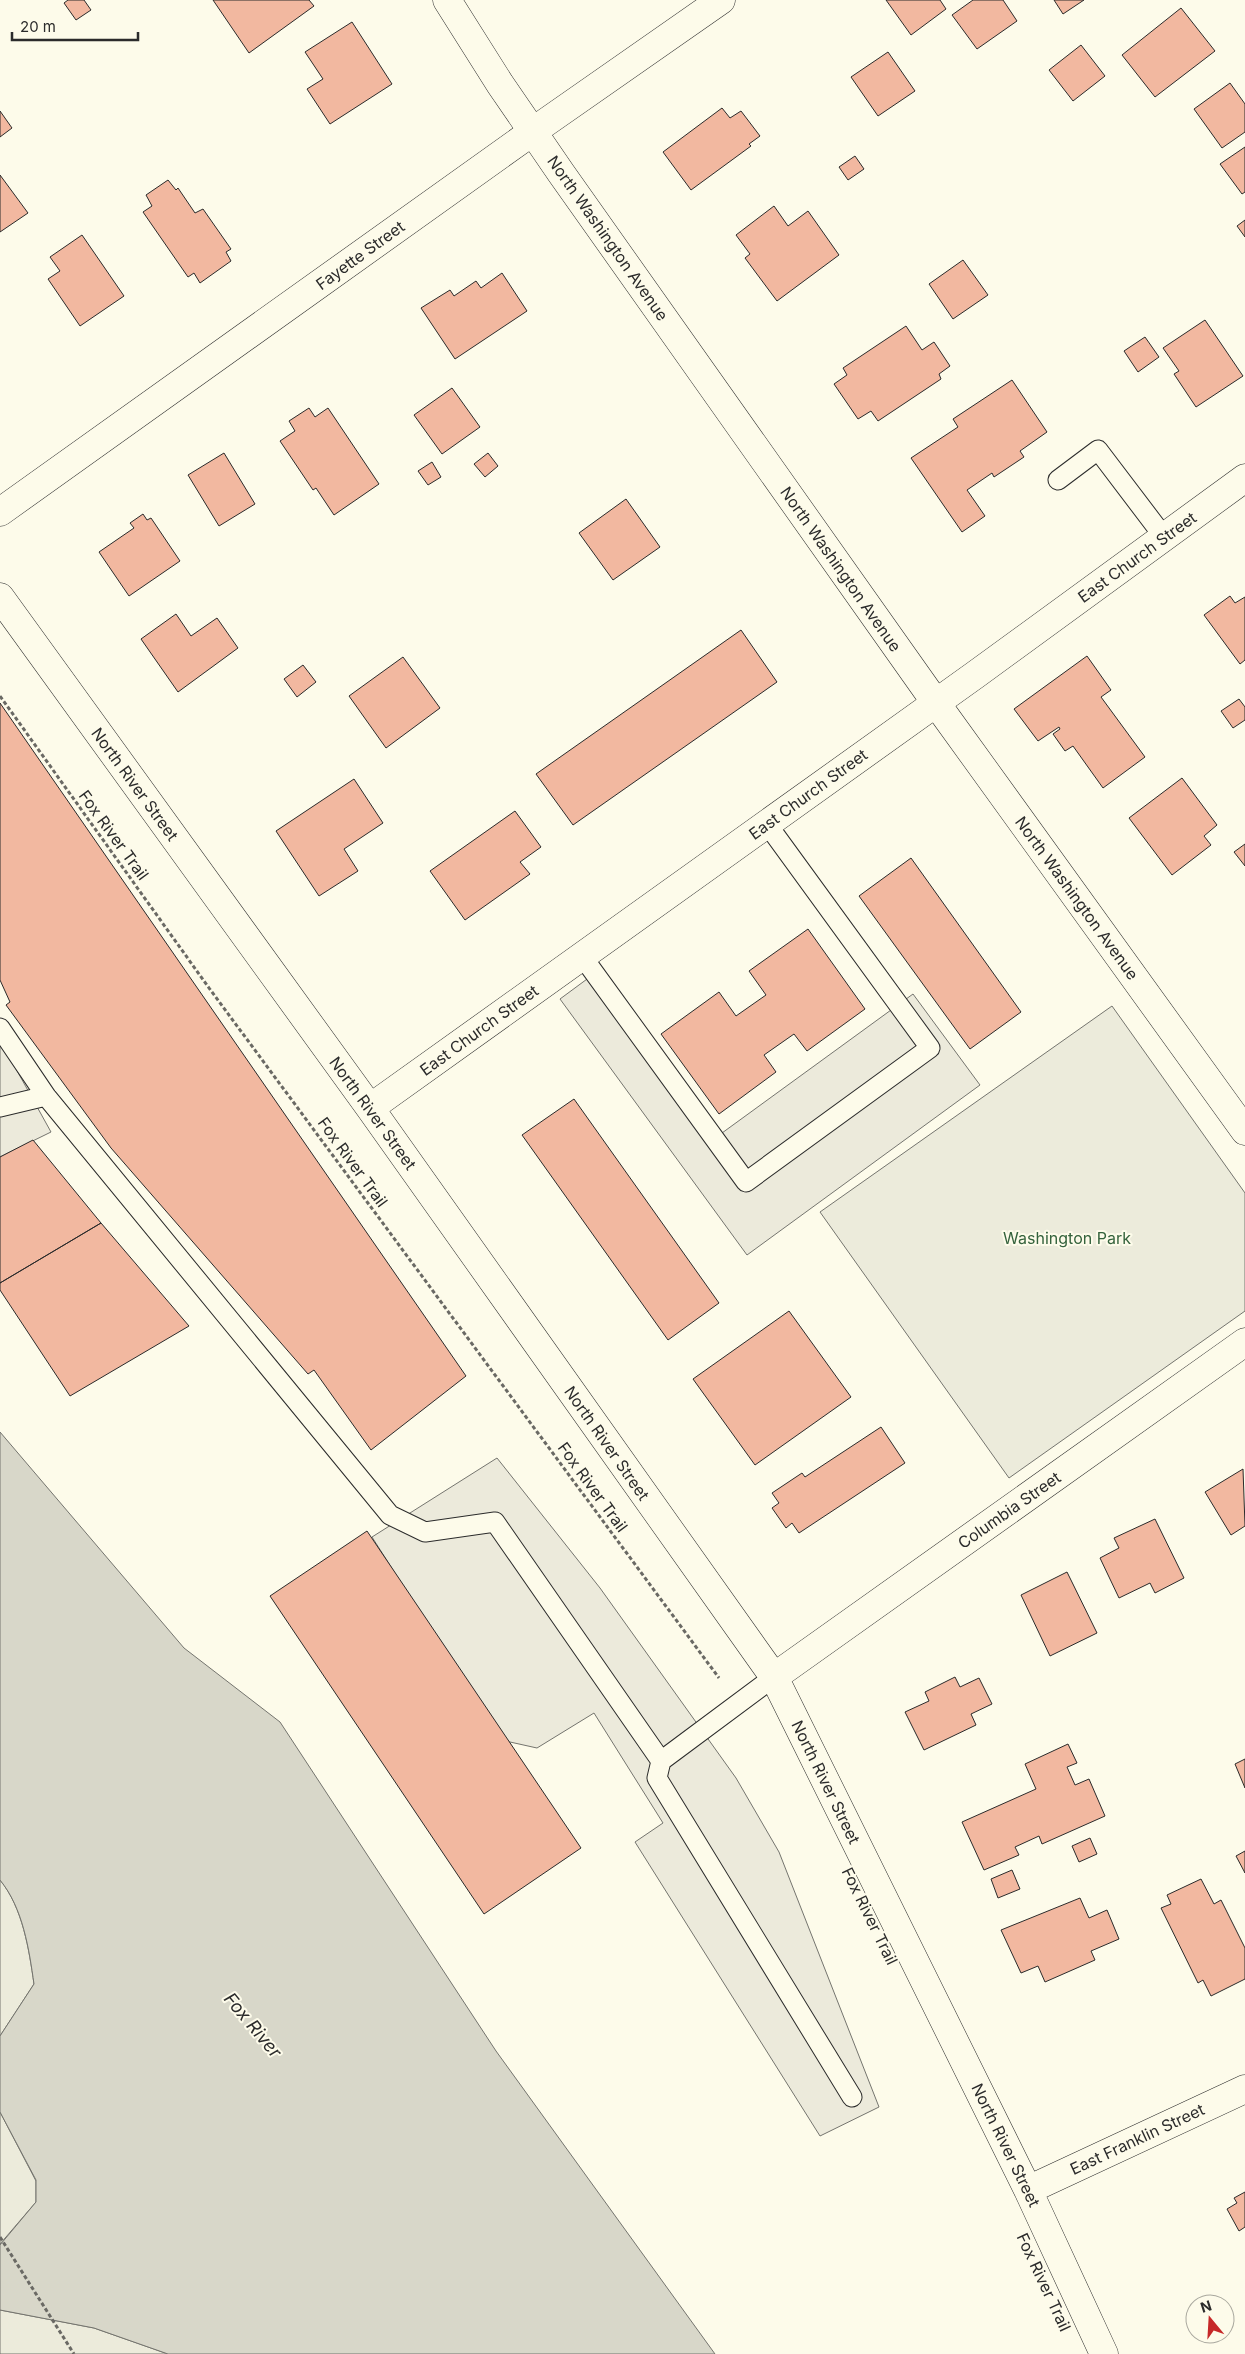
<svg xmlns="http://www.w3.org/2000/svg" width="1245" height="2354" font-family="Inter,sans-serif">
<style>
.green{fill:#ecebdb;stroke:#74746e}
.parking{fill:#eceadb;stroke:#74746e}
.water{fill:#d8d7c9;stroke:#74746e}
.building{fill:#f2b8a0;stroke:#2b2b2b}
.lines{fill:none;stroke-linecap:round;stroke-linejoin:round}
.lane-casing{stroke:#2b2b2b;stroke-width:21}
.street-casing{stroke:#2b2b2b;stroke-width:29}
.secondary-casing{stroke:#2b2b2b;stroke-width:29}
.path{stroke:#6a6964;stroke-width:3;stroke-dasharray:4 2.5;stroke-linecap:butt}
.lane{stroke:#fdfbea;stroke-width:19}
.street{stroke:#fdfbea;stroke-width:28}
.secondary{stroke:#fdfbea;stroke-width:28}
.labels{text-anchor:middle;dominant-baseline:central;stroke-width:4;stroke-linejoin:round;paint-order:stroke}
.street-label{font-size:16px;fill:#2b2b2b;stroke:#fdfbea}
.park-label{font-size:16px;fill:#34623c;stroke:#fdfbea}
.water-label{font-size:18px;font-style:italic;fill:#2b2b2b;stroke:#fdfbea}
</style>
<rect width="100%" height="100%" fill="#fdfbea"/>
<!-- green -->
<path class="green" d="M 1112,1006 L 1245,1193 L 1245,1311 L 1009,1478 L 820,1212 Z
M 0,1880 C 23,1908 29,1950 34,1984 L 0,2036 Z
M 0,2112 L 36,2181 L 36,2202 L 0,2244 Z
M 0,2310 L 94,2328 L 168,2354 L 0,2354 Z"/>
<!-- parking -->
<path class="parking" d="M 602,968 L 722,1133 L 913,994 L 980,1085 L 747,1255 L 560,999 Z
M 0,1040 L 51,1132 L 0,1157 Z
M 497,1458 L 600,1588 L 736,1778 L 779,1852 L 879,2107 L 820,2136 L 635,1842 L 663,1823 L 594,1713 L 537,1748 L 501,1740 L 372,1537 Z"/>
<!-- water -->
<path class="water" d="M 0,1432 L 184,1648 L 280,1722 L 496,2051 L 715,2354 L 168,2354 L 94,2328 L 0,2310 L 0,2245 L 36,2202 L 36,2180 L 0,2112 L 0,2036 L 34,1984 C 29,1949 23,1908 0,1880 Z"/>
<!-- building -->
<path class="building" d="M 68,0 L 84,0 L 91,10 L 76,20 L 64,3 Z
M 213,0 L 309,0 L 314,6 L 249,53 Z
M 886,0 L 940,0 L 946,9 L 911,35 Z
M 973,0 L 1003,0 L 1017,21 L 977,49 L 952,15 Z
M 1054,0 L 1084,0 L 1063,14 Z
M 1181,8 L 1215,51 L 1155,97 L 1122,55 Z
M 352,22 L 392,84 L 330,124 L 307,89 L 323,79 L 305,52 Z
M 1081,45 L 1105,76 L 1073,101 L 1049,70 Z
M 888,52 L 915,91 L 878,116 L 851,77 Z
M 1230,83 L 1245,104 L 1245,132 L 1222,148 L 1194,109 Z
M 722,108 L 730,118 L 741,111 L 760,136 L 749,144 L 751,146 L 691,190 L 663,152 Z
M 0,111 L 12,128 L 0,137 Z
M 1245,147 L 1245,192 L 1242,194 L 1220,164 Z
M 855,156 L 864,169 L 848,180 L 839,167 Z
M 0,175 L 28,213 L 0,232 Z
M 168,180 L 176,190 L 178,188 L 195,213 L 203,209 L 231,249 L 226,252 L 231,261 L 200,283 L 194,273 L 188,277 L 143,212 L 152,206 L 146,195 Z
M 774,206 L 788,226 L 808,211 L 839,255 L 777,301 L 745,258 L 750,254 L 736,235 Z
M 1245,220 L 1245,237 L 1237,226 Z
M 82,235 L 124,296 L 80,326 L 48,279 L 60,271 L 50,257 Z
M 963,260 L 988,295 L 953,319 L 929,284 Z
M 502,273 L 527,311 L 455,359 L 421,308 L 450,290 L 454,296 L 476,281 L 481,288 Z
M 1205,320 L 1243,376 L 1196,407 L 1174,374 L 1179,371 L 1163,348 Z
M 906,326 L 922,350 L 934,342 L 950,366 L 939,374 L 941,379 L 878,421 L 871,411 L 858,419 L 834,384 L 847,375 L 843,368 Z
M 1145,337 L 1159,357 L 1138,372 L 1124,351 Z
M 1012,380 L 1047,432 L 1020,451 L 1024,457 L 994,477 L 992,473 L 967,490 L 985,516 L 962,532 L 911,458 L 958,427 L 953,419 Z
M 452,388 L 480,427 L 442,454 L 414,415 Z
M 309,408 L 315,417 L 328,408 L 379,484 L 334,515 L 316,488 L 313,490 L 280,441 L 295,431 L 289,421 Z
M 224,453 L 255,504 L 219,526 L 188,475 Z
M 488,453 L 498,466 L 485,477 L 474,464 Z
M 432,462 L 441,477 L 428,485 L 418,471 Z
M 626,499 L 660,547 L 613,580 L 579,533 Z
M 143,514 L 147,520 L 151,518 L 180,561 L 129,596 L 99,552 L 134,528 L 130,523 Z
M 1230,596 L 1235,603 L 1245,597 L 1245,660 L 1240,664 L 1204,615 Z
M 176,614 L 191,636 L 217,618 L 238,648 L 178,692 L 141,639 Z
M 741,630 L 777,682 L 573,825 L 536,774 Z
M 1087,656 L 1111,690 L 1101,697 L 1145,757 L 1103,788 L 1073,746 L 1065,751 L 1053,734 L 1060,729 L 1059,727 L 1038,741 L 1014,709 Z
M 403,657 L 440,708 L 386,748 L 349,696 Z
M 303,665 L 316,682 L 297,697 L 284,679 Z
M 1239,699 L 1245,707 L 1245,720 L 1233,728 L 1221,711 Z
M 0,703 L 466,1376 L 371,1450 L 314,1370 L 308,1374 L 111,1148 L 6,1005 L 10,1002 L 0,980 Z
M 1182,778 L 1217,825 L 1204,836 L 1211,845 L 1172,875 L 1129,818 Z
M 354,779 L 383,823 L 344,849 L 358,871 L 319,896 L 276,831 Z
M 515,811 L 541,847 L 520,862 L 530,874 L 465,920 L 430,871 Z
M 1245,844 L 1245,866 L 1234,852 Z
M 911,858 L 1021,1012 L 970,1049 L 859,896 Z
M 808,929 L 865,1009 L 807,1051 L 794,1034 L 764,1055 L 776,1072 L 719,1114 L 661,1034 L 719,992 L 736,1016 L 766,995 L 749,971 Z
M 574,1099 L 719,1303 L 668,1340 L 522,1135 Z
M 33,1140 L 101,1223 L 0,1283 L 0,1157 Z
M 101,1223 L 189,1326 L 70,1396 L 0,1290 L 0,1283 Z
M 789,1311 L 851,1397 L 755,1465 L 693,1379 Z
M 881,1427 L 905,1463 L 799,1533 L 792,1523 L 786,1528 L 772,1508 L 779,1503 L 772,1493 L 802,1473 L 805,1477 Z
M 1243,1469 L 1245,1526 L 1231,1535 L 1205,1492 Z
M 1155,1519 L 1184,1578 L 1155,1593 L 1150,1583 L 1119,1598 L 1100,1558 L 1119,1548 L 1114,1538 Z
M 367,1531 L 581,1848 L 484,1914 L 270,1596 Z
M 1067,1572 L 1097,1633 L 1050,1656 L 1021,1595 Z
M 955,1677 L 960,1687 L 979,1678 L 992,1704 L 971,1714 L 976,1725 L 924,1750 L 905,1712 L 929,1701 L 925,1692 Z
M 1068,1744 L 1077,1763 L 1067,1767 L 1075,1785 L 1089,1779 L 1105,1816 L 1042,1844 L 1039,1836 L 1015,1847 L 1019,1855 L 984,1870 L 962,1822 L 1036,1789 L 1025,1764 Z
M 1245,1759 L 1245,1788 L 1235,1764 Z
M 1090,1838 L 1097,1854 L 1079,1862 L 1072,1846 Z
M 1245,1851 L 1245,1873 L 1236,1856 Z
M 1012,1870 L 1020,1889 L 998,1898 L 991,1879 Z
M 1201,1879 L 1214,1904 L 1221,1900 L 1245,1948 L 1245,1979 L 1211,1996 L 1203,1980 L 1198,1983 L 1161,1908 L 1171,1904 L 1167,1895 Z
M 1080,1898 L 1089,1918 L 1107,1910 L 1119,1939 L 1091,1951 L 1095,1960 L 1045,1982 L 1038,1966 L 1021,1973 L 1001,1930 Z
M 1245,2192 L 1245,2227 L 1239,2231 L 1227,2209 L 1237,2203 L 1234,2198 Z"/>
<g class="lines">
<!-- lane casing -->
<g class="lane-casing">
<path id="lane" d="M 1058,480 L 1098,450 L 1164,537
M 582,956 L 746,1182 L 930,1048 L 767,824
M 0,1028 L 46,1096 L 390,1515 L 425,1532 L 495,1522 L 661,1761
M 0,1107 L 46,1096
M 774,1677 L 661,1761 L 657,1778 L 852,2097"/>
</g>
<!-- street casing -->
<g class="street-casing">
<path id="street" d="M 0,512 L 532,132 L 721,0
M 0,597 L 370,1108 L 774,1677 L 1028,2190 L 1104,2354
M 370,1108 L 975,675 L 1245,478
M 774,1677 L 1245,1342
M 1028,2190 L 1245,2089"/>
</g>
<!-- secondary casing -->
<g class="secondary-casing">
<path id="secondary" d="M 447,0 L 500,84 L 561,173 L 936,703 L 1245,1131"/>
</g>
<!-- path -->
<path class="path" d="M 0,696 L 209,988 L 719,1678
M 0,2237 L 74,2354"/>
<!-- lane -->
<use href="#lane" class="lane"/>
<!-- street -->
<use href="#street" class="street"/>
<!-- secondary -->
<use href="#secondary" class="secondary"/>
</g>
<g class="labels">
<!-- street labels -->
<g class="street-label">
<text transform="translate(608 238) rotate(55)">North Washington Avenue</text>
<text transform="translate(360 255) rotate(-36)">Fayette Street</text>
<text transform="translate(1137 557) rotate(-36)">East Church Street</text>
<text transform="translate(841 569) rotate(55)">North Washington Avenue</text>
<text transform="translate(135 784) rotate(54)">North River Street</text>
<text transform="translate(808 794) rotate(-36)">East Church Street</text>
<text transform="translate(114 835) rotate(54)">Fox River Trail</text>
<text transform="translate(1077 898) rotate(54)">North Washington Avenue</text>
<text transform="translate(479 1030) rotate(-36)">East Church Street</text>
<text transform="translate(373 1113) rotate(54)">North River Street</text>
<text transform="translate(353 1162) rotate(54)">Fox River Trail</text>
<text transform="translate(607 1443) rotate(55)">North River Street</text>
<text transform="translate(593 1487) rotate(54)">Fox River Trail</text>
<text transform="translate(1009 1510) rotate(-35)">Columbia Street</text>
<text transform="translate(826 1782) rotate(64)">North River Street</text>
<text transform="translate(870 1916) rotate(64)">Fox River Trail</text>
<text transform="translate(1137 2139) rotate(-25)">East Franklin Street</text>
<text transform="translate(1006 2145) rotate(64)">North River Street</text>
<text transform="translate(1044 2282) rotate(65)">Fox River Trail</text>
</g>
<!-- park labels -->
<g class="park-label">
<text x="1067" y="1238">Washington Park</text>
</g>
<!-- water labels -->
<g class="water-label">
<text transform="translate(253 2025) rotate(50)">Fox River</text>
</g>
</g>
<!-- north arrow -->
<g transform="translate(1210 2319) rotate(342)"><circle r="24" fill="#fdfbea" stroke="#a9a89e"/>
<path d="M0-4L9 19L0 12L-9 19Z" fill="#c62828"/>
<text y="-8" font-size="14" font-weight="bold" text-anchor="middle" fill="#2b2b2b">N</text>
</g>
<!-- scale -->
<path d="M12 32v8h126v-8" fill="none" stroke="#2b2b2b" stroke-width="2.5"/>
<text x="20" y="32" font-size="15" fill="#2b2b2b" stroke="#fdfbea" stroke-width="4" paint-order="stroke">20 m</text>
</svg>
